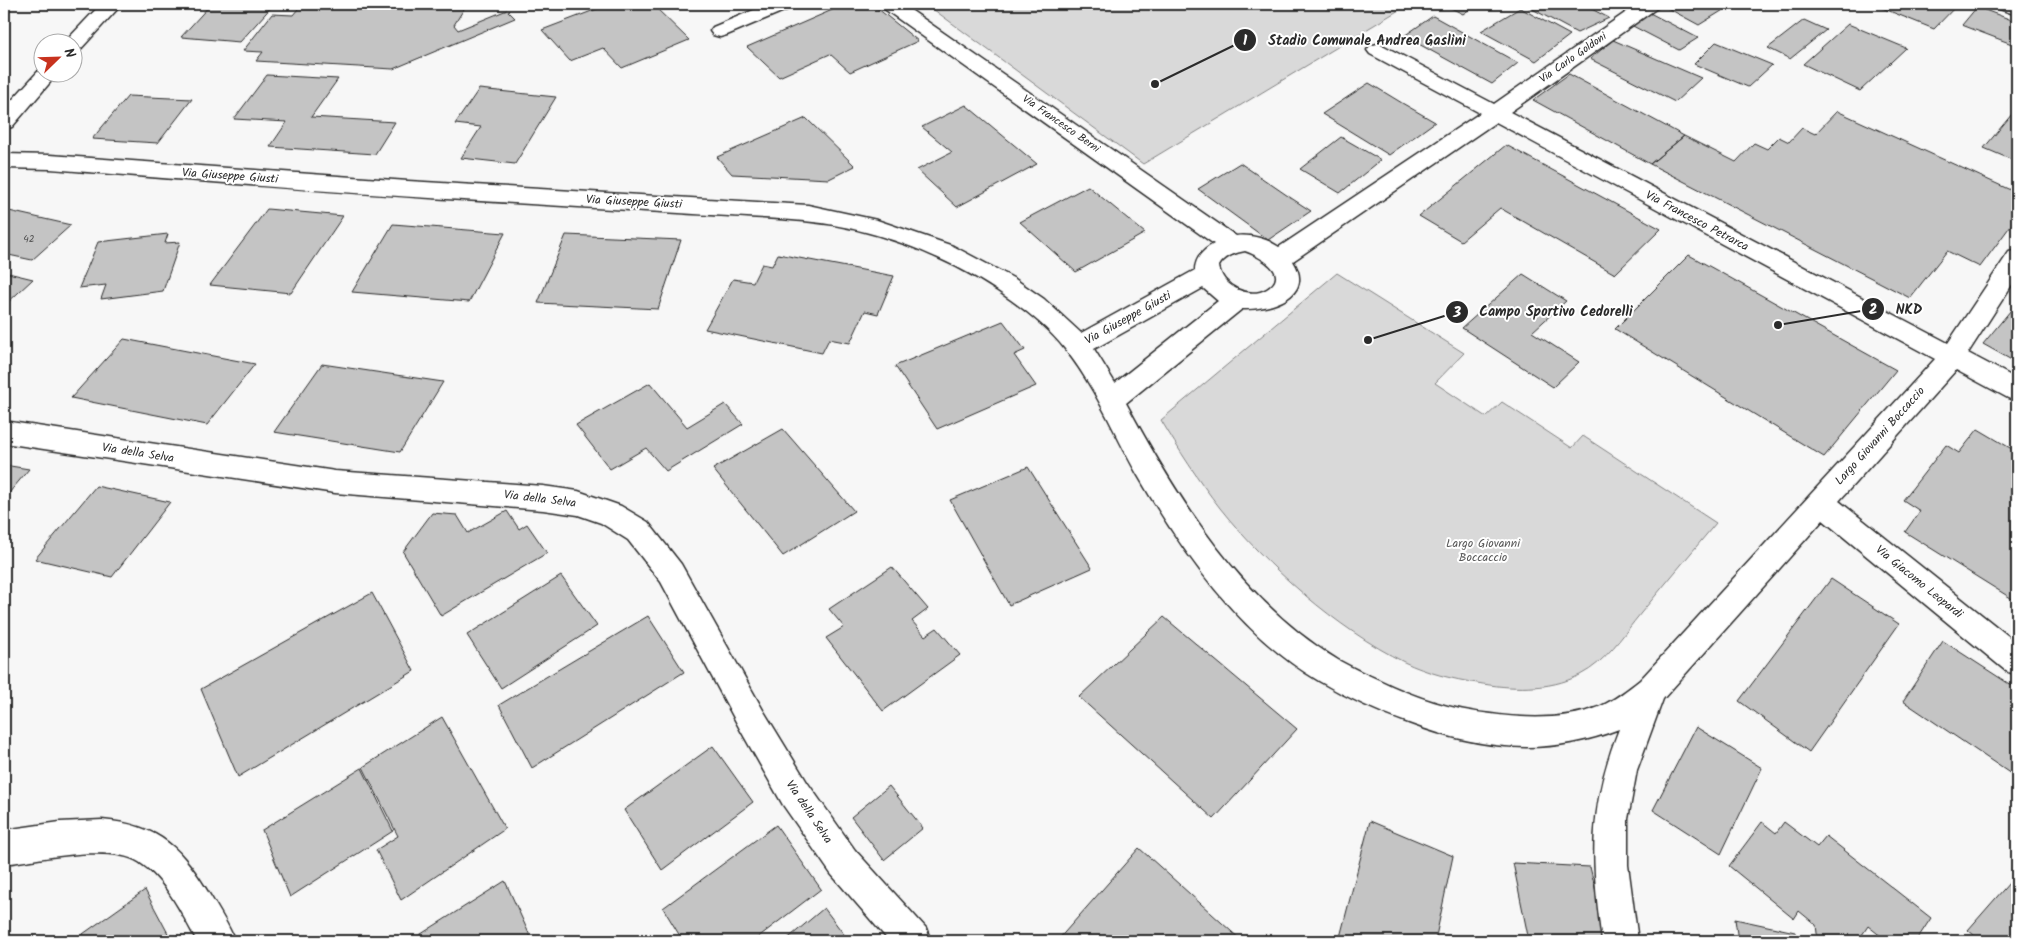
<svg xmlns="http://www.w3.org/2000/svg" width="2021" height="945" font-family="Kalam,sans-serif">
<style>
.green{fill:#d9d9d9;stroke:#828282}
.building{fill:#c4c4c4;stroke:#2b2b2b}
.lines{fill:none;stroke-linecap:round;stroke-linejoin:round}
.street-casing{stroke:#2b2b2b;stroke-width:3}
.street{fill:#fff;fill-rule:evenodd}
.labels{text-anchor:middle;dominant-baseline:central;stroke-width:4;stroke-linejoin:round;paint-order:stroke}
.number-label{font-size:10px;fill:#515151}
.far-street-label{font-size:11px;fill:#2b2b2b;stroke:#fff}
.street-label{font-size:12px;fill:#2b2b2b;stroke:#fff}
.park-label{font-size:12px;fill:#565656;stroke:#fff}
.leader{fill:none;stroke:#2b2b2b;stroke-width:2}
.callout-dot{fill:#2b2b2b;stroke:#fff;stroke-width:2}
.mark-label{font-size:15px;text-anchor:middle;font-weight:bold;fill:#fff}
.callout-label{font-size:14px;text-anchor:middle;font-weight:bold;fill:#2b2b2b;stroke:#fff;stroke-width:4;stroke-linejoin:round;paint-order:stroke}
</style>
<rect width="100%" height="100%" fill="#f7f7f7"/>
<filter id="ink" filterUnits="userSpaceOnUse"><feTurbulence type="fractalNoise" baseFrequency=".02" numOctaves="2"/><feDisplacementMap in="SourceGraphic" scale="10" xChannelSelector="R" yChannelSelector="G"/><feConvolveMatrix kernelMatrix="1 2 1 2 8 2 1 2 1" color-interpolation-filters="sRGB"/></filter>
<g filter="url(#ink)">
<!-- green -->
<path class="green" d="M 926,4 L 1409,4 L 1143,164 Z
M 1337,273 L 1464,353 L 1435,383 L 1486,417 L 1502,402 L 1572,448 L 1583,436 L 1716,523 C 1691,553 1666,583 1641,613 C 1623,635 1606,662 1580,675 C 1548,691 1511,689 1477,683 C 1452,679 1427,673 1404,662 C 1337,629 1266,566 1220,508 C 1198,480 1179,450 1161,420 Z"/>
<!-- building -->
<path class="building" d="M 211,4 L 274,4 L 240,42 L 181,37 Z
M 302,4 L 467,4 L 454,25 L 458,30 L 507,10 L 515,18 L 393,69 L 256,61 L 263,52 L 243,51 L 272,14 L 293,15 Z
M 610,4 L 652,4 L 689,40 L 622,68 L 603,48 L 570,61 L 542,30 Z
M 846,4 L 872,4 L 918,41 L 850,72 L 830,54 L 779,77 L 747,47 Z
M 1443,4 L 1477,4 L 1463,14 Z
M 1523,4 L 1582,4 L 1609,18 L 1577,33 Z
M 1660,4 L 1733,4 L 1699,25 Z
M 1872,4 L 1958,4 L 1934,29 Z
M 1977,7 L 2017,22 L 2017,46 L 1962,25 Z
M 1520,8 L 1570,35 L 1536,61 L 1481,31 Z
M 1646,11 L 1698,38 L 1679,50 L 1627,23 Z
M 1433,16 L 1518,63 L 1492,84 L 1404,36 Z
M 1804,20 L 1826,30 L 1790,59 L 1768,48 Z
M 1848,24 L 1906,48 L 1860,91 L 1803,64 Z
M 1613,40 L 1701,78 L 1675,102 L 1590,59 Z
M 1716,42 L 1772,65 L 1748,87 L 1694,64 Z
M 1569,74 L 1684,136 L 1650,164 L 1533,100 Z
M 267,75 L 338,79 L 311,117 L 395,122 L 375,154 L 270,147 L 287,122 L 234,119 Z
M 1369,83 L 1402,103 L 1435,122 L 1389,155 L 1322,114 Z
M 479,89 L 556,97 L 515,164 L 461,158 L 481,127 L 455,124 Z
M 128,96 L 192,99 L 158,143 L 92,139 Z
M 966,105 L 1037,164 L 957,207 L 917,170 L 952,152 L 922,127 Z
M 2017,108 L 2017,162 L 1984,148 Z
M 1837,111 L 2017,193 L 2017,217 L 1980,267 L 1947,251 L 1910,298 L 1650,164 L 1684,136 L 1736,162 L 1754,143 L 1767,149 L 1779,137 L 1789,142 L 1802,128 L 1815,134 Z
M 806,118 L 855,166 L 829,179 L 732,174 L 717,157 Z
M 1341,137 L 1381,160 L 1340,193 L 1300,169 Z
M 1506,145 L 1661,229 L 1615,274 L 1500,208 L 1461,241 L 1419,216 Z
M 1240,163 L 1288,196 L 1311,211 L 1268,240 L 1198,189 Z
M 1088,186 L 1145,233 L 1076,272 L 1020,222 Z
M 267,209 L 343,216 L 291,293 L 210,285 Z
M 9,211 L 71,225 L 32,260 L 4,254 L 4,216 Z
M 393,224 L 505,233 L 469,302 L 352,292 Z
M 168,234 L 165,243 L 180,242 L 163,291 L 101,299 L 106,285 L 79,288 L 98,242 Z
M 566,235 L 681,240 L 658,309 L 538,303 Z
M 778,254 L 894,276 L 878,314 L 865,311 L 850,343 L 829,339 L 822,353 L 705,329 L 733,279 L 753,282 L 762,264 L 772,266 Z
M 1689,255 L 1896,370 L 1824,457 L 1615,329 Z
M 4,272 L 33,279 L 4,306 Z
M 1523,274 L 1566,301 L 1532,332 L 1579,362 L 1553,387 L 1462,328 Z
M 2011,310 L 2017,314 L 2017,363 L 1983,344 Z
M 1003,321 L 1025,350 L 1014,355 L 1036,386 L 937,429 L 895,366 Z
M 124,339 L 255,364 L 207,425 L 71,398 Z
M 322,364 L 443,382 L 400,452 L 274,432 Z
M 650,383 L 687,427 L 725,404 L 743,424 L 666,471 L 646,448 L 610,469 L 576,425 Z
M 783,429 L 854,511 L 783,556 L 713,469 Z
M 1978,429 L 2017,452 L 2017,592 L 2016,591 L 2014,600 L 1905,532 L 1920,511 L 1903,500 L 1946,445 L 1959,453 Z
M 4,465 L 29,469 L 4,499 Z
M 1028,467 L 1092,568 L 1009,605 L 950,500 Z
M 96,486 L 170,502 L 112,577 L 35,559 Z
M 507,511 L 519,529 L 527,524 L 547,553 L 441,616 L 403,552 L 432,513 L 457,515 L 468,533 Z
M 892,567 L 928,609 L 912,621 L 925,636 L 937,628 L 960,655 L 883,711 L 826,638 L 844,627 L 829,609 Z
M 561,576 L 597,626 L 501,688 L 467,635 Z
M 1831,579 L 1899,624 L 1809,752 L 1739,701 Z
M 372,593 L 414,671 L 238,777 L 201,689 Z
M 648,616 L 684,672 L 532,768 L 499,705 Z
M 1164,617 L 1297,729 L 1214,819 L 1079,697 Z
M 1943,641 L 2017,689 L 2017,778 L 1903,701 Z
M 442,717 L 505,829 L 401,900 L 376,850 L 398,836 L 363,767 Z
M 1696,727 L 1762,768 L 1721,854 L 1653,810 Z
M 713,746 L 753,802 L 662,870 L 624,810 Z
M 362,768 L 393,831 L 290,897 L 262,830 Z
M 889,786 L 923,828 L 884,860 L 851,817 Z
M 1370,821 L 1453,856 L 1435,941 L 1339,941 Z
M 1762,822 L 1776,833 L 1784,822 L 1817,847 L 1826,836 L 1931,918 L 1916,941 L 1887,941 L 1868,926 L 1858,941 L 1818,941 L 1816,925 L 1799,911 L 1794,919 L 1729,866 Z
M 776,825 L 821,889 L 753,941 L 683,941 L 663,908 Z
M 1139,848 L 1242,941 L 1057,941 Z
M 1513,863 L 1590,867 L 1608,941 L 1529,941 Z
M 2017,874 L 2017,941 L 1981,941 L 1968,930 Z
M 505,881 L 531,938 L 526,941 L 410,941 Z
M 145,890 L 172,941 L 73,941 Z
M 824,908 L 849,941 L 785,941 Z
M 1735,919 L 1795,932 L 1796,939 L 1805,941 L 1738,941 Z"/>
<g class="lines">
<!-- street casing -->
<g class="street-casing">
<path id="street" d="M 101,4 L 122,4 L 79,51 L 72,53 L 72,42 L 65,42 Z
M 768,4 L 794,4 L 791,8 L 727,35 L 720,37 L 713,35 L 710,31 L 713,27 Z
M 880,4 L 902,4 L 1236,236 C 1250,234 1268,239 1279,247 L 1480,113 L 1370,54 L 1367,50 L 1370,46 L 1377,44 L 1384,46 L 1494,104 L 1638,4 L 1660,4 L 1657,8 L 1510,112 L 1948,343 L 2009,252 L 2017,250 L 2017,277 L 1968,353 L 2017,379 L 2017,401 L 2008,398 L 1956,370 L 1839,501 L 2017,643 L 2017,675 L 2006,671 L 1823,520 L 1663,699 L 1637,770 L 1628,819 L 1628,865 L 1638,941 L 1602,941 C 1591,859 1588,808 1619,729 C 1548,757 1480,750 1409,723 C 1378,712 1348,698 1319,681 C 1240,635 1182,552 1137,474 C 1114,433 1095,386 1065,349 C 1047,326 1022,307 998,291 C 942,254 871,227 804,221 C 763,217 720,216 679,213 C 607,209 535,204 463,200 C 325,192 188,180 50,169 L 4,168 L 4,154 L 50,155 L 408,181 L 808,205 L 877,220 L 953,246 L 1015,279 L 1044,299 L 1081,333 L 1195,270 C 1195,258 1204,249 1214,244 L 883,8 ZM 1496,122 L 1935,359 L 1640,680 C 1627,690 1615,700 1599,707 C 1566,720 1526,719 1491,714 C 1452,710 1414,697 1379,680 C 1365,674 1351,667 1338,660 C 1242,602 1178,500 1126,403 L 1242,309 C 1269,310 1316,297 1293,261 ZM 1245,251 C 1259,256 1292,273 1267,289 C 1249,300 1221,286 1219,266 C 1224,257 1234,253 1245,251 ZM 1203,288 L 1218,301 L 1115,383 L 1094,349 Z
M 1994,4 L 2017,4 L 2017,15 L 1997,8 Z
M 42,67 L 42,72 L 59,72 L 12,127 L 4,129 L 4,109 Z
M 4,421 L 335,471 L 543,486 L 578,491 L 621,506 L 648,522 L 681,564 L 763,710 L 807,782 L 855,850 L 926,928 L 931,941 L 889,941 L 831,874 L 783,805 L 741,731 L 661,582 L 628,540 L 601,523 L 578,515 L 543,510 L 335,493 L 4,443 Z
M 102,820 C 161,825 182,849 211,897 C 220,912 229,926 235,941 L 197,941 C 182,914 166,879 139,862 C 109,843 38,860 4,864 L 4,830 L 60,822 Z"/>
</g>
<!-- street -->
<use href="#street" class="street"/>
</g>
</g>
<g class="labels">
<!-- number labels -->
<g class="number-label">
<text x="29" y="239">42</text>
</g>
<!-- far-street labels -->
<g class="far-street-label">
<text transform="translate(1573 58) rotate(-35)">Via Carlo Goldoni</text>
<text transform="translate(1061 124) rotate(35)">Via Francesco Berni</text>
</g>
<!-- street labels -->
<g class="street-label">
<text transform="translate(230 176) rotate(4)">Via Giuseppe Giusti</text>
<text transform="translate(634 202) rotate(3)">Via Giuseppe Giusti</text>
<text transform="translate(1697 221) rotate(28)">Via Francesco Petrarca</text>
<text transform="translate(1128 318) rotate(-29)">Via Giuseppe Giusti</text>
<text transform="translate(1880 436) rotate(-48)">Largo Giovanni Boccaccio</text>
<text transform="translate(138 453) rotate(9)">Via della Selva</text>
<text transform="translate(540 499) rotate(7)">Via della Selva</text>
<text transform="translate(1919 582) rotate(39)">Via Giacomo Leopardi</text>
<text transform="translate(809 812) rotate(56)">Via della Selva</text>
</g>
<!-- park labels -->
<g class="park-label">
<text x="1483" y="543">Largo Giovanni<tspan x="1483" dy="14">Boccaccio</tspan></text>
</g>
</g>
<!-- callouts -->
<path class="leader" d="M1155 84L1245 40M1778 325L1873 309M1368 340L1457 312"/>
<g class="callout-dot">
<circle cx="1155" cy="84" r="5"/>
<circle cx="1778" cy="325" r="5"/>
<circle cx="1368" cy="340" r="5"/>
<circle cx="1245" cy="40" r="12"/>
<circle cx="1873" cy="309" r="12"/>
<circle cx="1457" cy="312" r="12"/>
</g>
<g class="mark-label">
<text x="1245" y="45">1</text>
<text x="1873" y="314">2</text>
<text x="1457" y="317">3</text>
</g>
<g class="callout-label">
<text x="1367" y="45">Stadio Comunale Andrea Gaslini</text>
<text x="1909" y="314">NKD</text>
<text x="1556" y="316">Campo Sportivo Cedorelli</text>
</g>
<!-- margin -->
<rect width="2021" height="945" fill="none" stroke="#fff" stroke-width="20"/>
<rect x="10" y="10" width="2001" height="925" fill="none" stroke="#2b2b2b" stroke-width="2" filter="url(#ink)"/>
<!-- north arrow -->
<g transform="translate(58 58) rotate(67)"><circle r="24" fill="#ffffff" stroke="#aaaaaa"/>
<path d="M0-4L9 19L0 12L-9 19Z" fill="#c8321e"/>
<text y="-8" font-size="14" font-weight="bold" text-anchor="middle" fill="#2b2b2b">N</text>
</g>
</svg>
